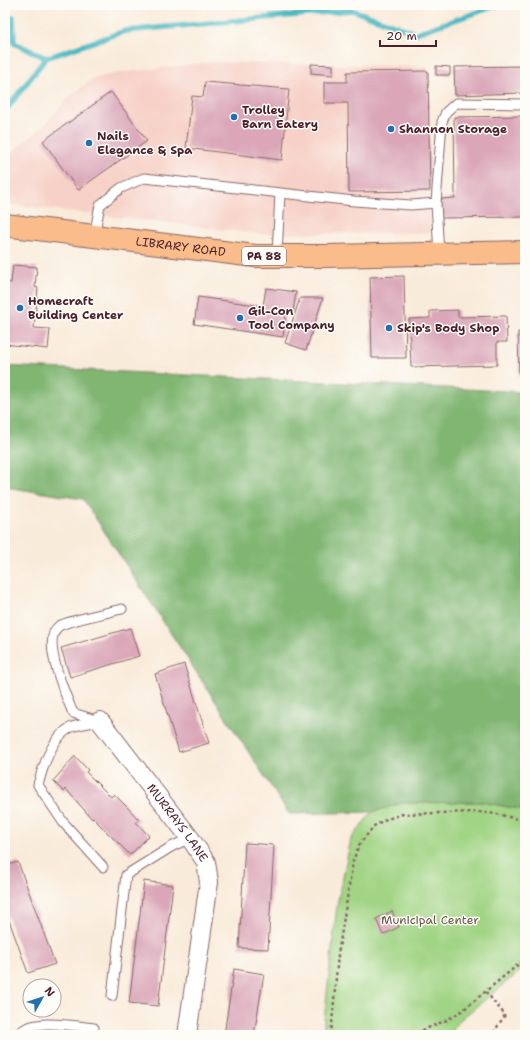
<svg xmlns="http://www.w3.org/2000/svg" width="530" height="1040" font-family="'Shantell Sans',sans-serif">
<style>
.built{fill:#f7d1c7}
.green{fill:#a1d484;stroke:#767a58}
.forest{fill:#80b672;stroke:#656a4e}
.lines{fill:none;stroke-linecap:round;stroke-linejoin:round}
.stream{stroke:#49b8c2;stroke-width:5.5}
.building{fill:#daa6b8}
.lane-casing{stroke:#876668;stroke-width:11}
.street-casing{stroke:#876668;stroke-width:20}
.primary-casing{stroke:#876668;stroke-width:24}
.path{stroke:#876668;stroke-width:2.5;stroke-dasharray:3 3;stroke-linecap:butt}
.lane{stroke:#fff;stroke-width:9}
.street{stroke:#fff;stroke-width:18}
.primary{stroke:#f9bc8a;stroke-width:22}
.poi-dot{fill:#1f6fb2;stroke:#fdfcf7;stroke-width:1.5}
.labels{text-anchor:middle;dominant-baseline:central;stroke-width:3;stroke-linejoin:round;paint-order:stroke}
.shield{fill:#fdfcf7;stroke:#806168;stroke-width:1}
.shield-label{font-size:11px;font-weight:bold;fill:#4a1f2b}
.poi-label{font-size:12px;font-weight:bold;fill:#4a1f2b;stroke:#fdfcf7;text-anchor:start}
.street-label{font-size:12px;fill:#4a1f2b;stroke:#fdfcf7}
.park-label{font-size:12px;fill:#645546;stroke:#fdfcf7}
</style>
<rect width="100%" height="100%" fill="#fdfcf7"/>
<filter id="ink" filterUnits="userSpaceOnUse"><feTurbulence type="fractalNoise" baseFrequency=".025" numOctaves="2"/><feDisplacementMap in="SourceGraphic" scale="8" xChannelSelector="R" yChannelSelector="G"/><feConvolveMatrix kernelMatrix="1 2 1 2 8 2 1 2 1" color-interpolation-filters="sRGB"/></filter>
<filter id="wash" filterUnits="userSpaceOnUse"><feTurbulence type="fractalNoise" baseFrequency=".012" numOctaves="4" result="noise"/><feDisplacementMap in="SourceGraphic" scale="16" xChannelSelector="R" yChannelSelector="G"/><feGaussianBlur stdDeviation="0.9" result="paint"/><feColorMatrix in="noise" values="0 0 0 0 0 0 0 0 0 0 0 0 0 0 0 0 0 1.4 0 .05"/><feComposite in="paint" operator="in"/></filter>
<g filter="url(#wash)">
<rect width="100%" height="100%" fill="#f9ebda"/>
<!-- built -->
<path class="built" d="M 215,62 L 428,67 L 430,233 L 261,234 L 5,204 L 5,158 L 44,125 L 69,97 L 92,79 L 117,73 Z"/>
<!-- green -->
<path class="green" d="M 482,802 L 525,810 L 525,967 L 460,1020 L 450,1035 L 324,1035 L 324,1020 L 337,905 L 351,839 L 372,812 L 402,803 Z"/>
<!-- forest -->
<path class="forest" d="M 5,366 L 525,392 L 525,810 L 482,802 L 402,803 L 372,812 L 289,814 L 83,499 L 5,487 Z"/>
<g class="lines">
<!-- stream -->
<path class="stream" d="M 13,17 L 14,43 L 46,58
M 5,111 L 46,58 L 125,31 L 352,10 L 416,33 L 499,5"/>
</g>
<g id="blocks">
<!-- building -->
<path class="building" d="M 311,64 L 333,65 L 333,75 L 311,73 Z
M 436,66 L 450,67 L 450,75 L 436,75 Z
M 525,66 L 525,93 L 455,95 L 454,67 Z
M 428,71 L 430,191 L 349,192 L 348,103 L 324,103 L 324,82 L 347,82 L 347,72 Z
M 205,82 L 289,89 L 282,160 L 186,148 L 192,96 L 203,97 Z
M 111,92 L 147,141 L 78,190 L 43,141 Z
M 525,116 L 525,217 L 441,218 L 441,199 L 455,198 L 454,117 Z
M 13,265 L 37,267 L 35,287 L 38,288 L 34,328 L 50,329 L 48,349 L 5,344 L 5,282 L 11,283 Z
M 404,276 L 406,358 L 372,358 L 370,277 Z
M 266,288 L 296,292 L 293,312 L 286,311 L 283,337 L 194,324 L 198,297 L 263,306 Z
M 300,298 L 323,298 L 306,350 L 285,343 Z
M 458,310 L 458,317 L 506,316 L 507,342 L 497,342 L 497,365 L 411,367 L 409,319 L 430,318 L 430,311 Z
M 518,332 L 525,332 L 525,375 L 519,375 Z
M 130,628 L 139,656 L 70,677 L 61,648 Z
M 184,664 L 209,743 L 179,752 L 155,674 Z
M 75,756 L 88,770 L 86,772 L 111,797 L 114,794 L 128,808 L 139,820 L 136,822 L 149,836 L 130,855 L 93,818 L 92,819 L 66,789 L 64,792 L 53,781 Z
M 245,843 L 274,845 L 268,949 L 239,948 Z
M 18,862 L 55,964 L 28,973 L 5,909 L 5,866 Z
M 144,881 L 173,885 L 158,1006 L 129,1003 Z
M 392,911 L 399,927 L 383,935 L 376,919 Z
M 234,969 L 264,974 L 254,1035 L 224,1035 Z"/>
</g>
</g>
<g filter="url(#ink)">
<use href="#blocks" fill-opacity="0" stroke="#876668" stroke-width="1"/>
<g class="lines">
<!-- lane casing -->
<g class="lane-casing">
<path id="lane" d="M 436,203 L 442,122 L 446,112 L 456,103 L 525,104
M 94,236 L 100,205 L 121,188 L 144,178 L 354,201 L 411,205 L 436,203 L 439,254
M 277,256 L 280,193
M 99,721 L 73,713 C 66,696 40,639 59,626 C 66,621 110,612 122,609
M 100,721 C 91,723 81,724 72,727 C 53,735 43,766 38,785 L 63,822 L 103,867
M 112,996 L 126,875 L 171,847 L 190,838
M 18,1035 C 30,1017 74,1026 94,1028"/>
</g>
<!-- street casing -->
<g class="street-casing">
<g id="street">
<path id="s1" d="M 100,721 L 190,838 L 206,862 L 209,882 L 187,1035"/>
</g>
</g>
<!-- primary casing -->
<g class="primary-casing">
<g id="primary">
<path id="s2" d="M 5,225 L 255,256 L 325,256 L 525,252"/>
</g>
</g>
<!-- path -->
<path class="path" d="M 486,992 L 505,1015 L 492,1035
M 331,1035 L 338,955 L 353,861 L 359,845 L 374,826 L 384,820 L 403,814 L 478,812 L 497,814 L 525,821
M 411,1035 L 447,1020 L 463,1010 L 525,959"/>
<!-- lane -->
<use href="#lane" class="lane"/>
<!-- street -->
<use href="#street" class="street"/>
<!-- primary -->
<use href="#primary" class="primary"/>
</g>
</g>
<!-- markers -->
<g class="poi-dot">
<circle cx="234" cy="117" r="4"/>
<circle cx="391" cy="129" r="4"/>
<circle cx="89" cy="143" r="4"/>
<circle cx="20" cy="308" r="4"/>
<circle cx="240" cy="318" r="4"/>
<circle cx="389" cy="328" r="4"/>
</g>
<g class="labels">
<!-- shield labels -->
<rect class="shield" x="242" y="247" width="44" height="18" rx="3"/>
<g class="shield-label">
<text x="264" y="256">PA 88</text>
</g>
<!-- poi labels -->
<g class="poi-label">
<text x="242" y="110">Trolley<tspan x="242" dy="14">Barn Eatery</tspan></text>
<text x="399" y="129">Shannon Storage</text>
<text x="97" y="136">Nails<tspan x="97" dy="14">Elegance &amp; Spa</tspan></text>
<text x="28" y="301">Homecraft<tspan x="28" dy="14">Building Center</tspan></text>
<text x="248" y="311">Gil-Con<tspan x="248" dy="14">Tool Company</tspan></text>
<text x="397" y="328">Skip's Body Shop</text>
</g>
<!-- street labels -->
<g class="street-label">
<text stroke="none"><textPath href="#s2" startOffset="177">LIBRARY ROAD</textPath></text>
<text stroke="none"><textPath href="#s1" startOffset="128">MURRAYS LANE</textPath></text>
</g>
<!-- park labels -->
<g class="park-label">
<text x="430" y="920">Municipal Center</text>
</g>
</g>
<!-- margin -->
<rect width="530" height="1040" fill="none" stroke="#fdfcf7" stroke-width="20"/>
<!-- north arrow -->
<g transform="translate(42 998) rotate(51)"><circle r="19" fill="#fdfcf7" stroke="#b5a4a5"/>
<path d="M0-3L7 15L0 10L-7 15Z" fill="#1f6fb2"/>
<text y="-6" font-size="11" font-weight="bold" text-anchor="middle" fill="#4a1f2b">N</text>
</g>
<!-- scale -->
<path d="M380 40v6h56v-6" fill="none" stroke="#4a1f2b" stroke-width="2"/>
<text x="386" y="40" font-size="12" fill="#4a1f2b" stroke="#fdfcf7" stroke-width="3" paint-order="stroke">20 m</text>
</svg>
